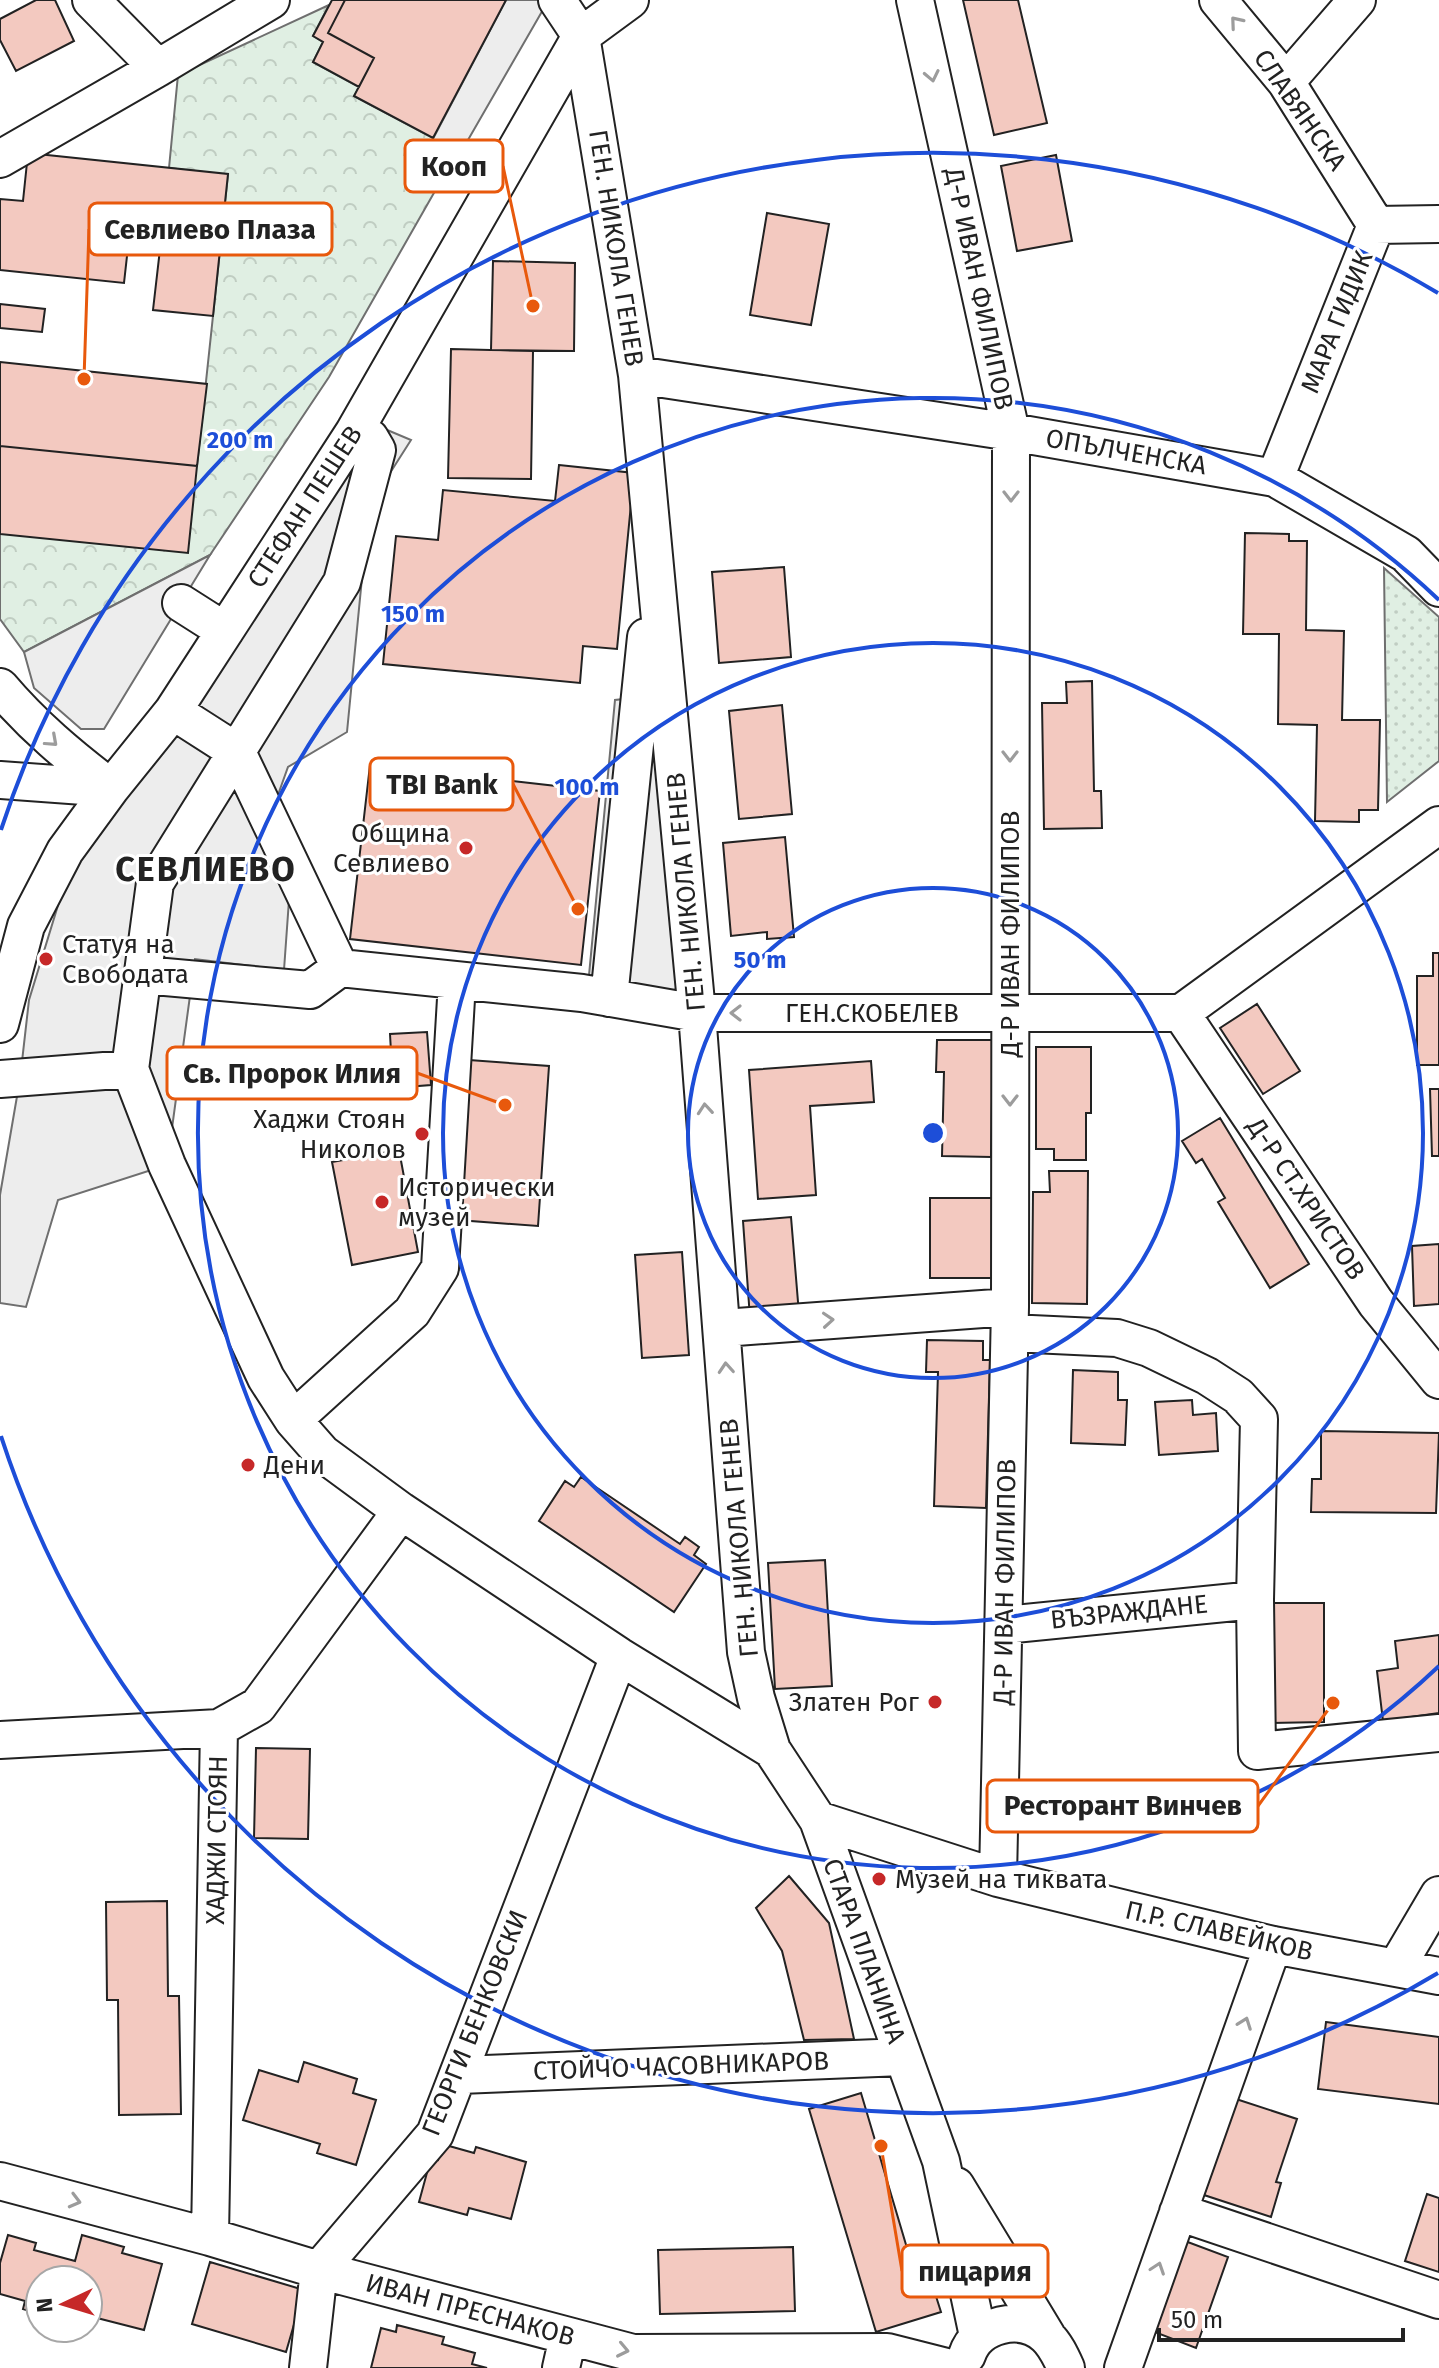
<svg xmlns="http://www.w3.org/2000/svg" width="1439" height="2368" font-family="'Fira Sans',sans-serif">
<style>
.grass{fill:url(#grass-dots);stroke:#6f6f6f;stroke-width:2}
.park{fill:url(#park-crowns);stroke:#6f6f6f;stroke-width:2}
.parking{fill:#ededed;stroke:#6f6f6f;stroke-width:2}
.building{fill:#f3c9c0;stroke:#222;stroke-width:2}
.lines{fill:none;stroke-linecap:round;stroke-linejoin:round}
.minor-casing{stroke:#222;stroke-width:40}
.minor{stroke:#fff;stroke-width:36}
.oneway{stroke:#9c9c9c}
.ring{fill:none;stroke:#1d4ed8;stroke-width:4}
.poi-dot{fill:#c62828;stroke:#fff;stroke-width:3}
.labels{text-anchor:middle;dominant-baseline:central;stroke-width:6;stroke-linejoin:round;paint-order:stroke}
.street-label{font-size:26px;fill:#222;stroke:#fff}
.poi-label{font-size:26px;fill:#222;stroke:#fff;text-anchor:start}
.district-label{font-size:34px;font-weight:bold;letter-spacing:2px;fill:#222;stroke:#fff}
.centre{fill:#1d4ed8;stroke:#fff;stroke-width:4}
.ring-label{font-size:24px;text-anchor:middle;font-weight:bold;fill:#1d4ed8;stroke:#fff;stroke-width:6;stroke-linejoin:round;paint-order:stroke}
.leader{fill:none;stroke:#e8590c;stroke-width:3}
.callout-dot{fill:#e8590c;stroke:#fff;stroke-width:3}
.callout{fill:#fff;stroke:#e8590c;stroke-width:3}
.callout-label{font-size:28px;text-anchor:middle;font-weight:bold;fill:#222}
</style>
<defs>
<pattern id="grass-dots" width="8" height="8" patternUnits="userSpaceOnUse" patternTransform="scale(2)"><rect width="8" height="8" fill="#e0efe3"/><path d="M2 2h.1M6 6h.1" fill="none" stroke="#c0cdc2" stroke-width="1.8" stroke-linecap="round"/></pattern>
<pattern id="park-crowns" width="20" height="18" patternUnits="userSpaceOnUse" patternTransform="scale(2)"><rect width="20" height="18" fill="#e0efe3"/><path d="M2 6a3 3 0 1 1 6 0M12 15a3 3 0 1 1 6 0" fill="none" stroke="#c0cdc2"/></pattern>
</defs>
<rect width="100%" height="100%" fill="#fff"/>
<!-- grass -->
<path class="grass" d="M 1384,568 L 1439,617 L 1439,761 L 1387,802 Z"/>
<!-- park -->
<path class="park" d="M 329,5 L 313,36 L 323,42 L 313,62 L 359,87 L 354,96 L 433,138 L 425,154 L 447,170 L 329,377 L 210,555 L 24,652 L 0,619 L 0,534 L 197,466 L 228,175 L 169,168 L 178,75 Z"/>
<!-- parking -->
<path class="parking" d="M 506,0 L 539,0 L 544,8 L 453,166 L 425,154 Z
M 373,424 L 411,440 L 369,506 L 347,732 L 288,767 L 274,806 L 289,900 L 284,970 L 195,959 L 167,1165 L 58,1200 L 26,1307 L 0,1303 L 0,1195 L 20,1079 L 29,1000 L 67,876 Z
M 210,555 L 104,729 L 81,729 L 34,688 L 24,652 Z
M 661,695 L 690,1000 L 588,986 L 615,700 Z"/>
<!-- building -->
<path class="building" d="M 36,0 L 55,0 L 74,41 L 16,71 L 0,40 L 0,19 Z
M 332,0 L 345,0 L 328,33 L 374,58 L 359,87 L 313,62 L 323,42 L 313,36 Z
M 345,0 L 506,0 L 433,138 L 354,96 L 374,58 L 328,33 Z
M 963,0 L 1018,0 L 1047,123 L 994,135 Z
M 28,153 L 228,174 L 213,316 L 153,310 L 163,223 L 131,220 L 124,283 L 0,270 L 0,199 L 23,201 Z
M 1056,155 L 1072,241 L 1017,251 L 1001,166 Z
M 767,213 L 829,224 L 811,325 L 750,315 Z
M 493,261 L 575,263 L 574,351 L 491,350 Z
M 0,304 L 45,309 L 42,332 L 0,328 Z
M 451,349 L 533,351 L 531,479 L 448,478 Z
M 0,362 L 207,384 L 197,466 L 0,446 Z
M 0,446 L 197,466 L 188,553 L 0,534 Z
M 559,465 L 634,473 L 617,649 L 583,646 L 580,683 L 383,664 L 396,536 L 438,540 L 443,490 L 555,501 Z
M 1245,533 L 1289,534 L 1289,541 L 1307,541 L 1306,630 L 1344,631 L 1342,720 L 1380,720 L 1378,810 L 1359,810 L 1359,822 L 1315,821 L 1317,725 L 1278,724 L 1279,634 L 1243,634 Z
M 784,567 L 791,657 L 719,663 L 712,572 Z
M 1092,681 L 1094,791 L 1101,791 L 1102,828 L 1044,829 L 1042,703 L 1067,703 L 1066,682 Z
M 782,705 L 792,814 L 739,819 L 729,711 Z
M 370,765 L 600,791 L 581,965 L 350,939 Z
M 785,837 L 794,937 L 767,939 L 767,932 L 731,936 L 723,843 Z
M 1433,953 L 1439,953 L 1439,1065 L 1417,1065 L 1417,976 L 1433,976 Z
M 1257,1004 L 1300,1071 L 1263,1094 L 1220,1028 Z
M 427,1032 L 431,1085 L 393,1088 L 390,1034 Z
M 937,1040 L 993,1040 L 991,1157 L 942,1156 L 944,1072 L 936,1072 Z
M 1036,1047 L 1091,1047 L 1091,1113 L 1086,1113 L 1086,1160 L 1054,1160 L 1054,1149 L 1036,1149 Z
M 469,1060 L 549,1066 L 538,1226 L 458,1220 Z
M 871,1061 L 874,1102 L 810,1106 L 816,1195 L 758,1199 L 749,1070 Z
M 1430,1089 L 1439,1089 L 1439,1156 L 1432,1156 Z
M 1220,1118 L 1309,1264 L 1270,1288 L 1218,1202 L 1225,1198 L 1202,1159 L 1196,1163 L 1182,1141 Z
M 399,1150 L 418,1252 L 352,1265 L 332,1162 Z
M 1049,1171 L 1088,1171 L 1087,1304 L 1032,1303 L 1033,1192 L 1050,1192 Z
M 930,1198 L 992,1198 L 992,1278 L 930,1278 Z
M 791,1217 L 799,1314 L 750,1318 L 743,1221 Z
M 1439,1244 L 1439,1304 L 1414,1306 L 1412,1246 Z
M 682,1252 L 689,1355 L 642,1358 L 635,1255 Z
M 927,1340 L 983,1341 L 983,1360 L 990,1360 L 986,1508 L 934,1506 L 938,1372 L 926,1372 Z
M 1073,1370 L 1118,1372 L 1118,1400 L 1127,1400 L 1125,1445 L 1071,1443 Z
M 1192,1400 L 1193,1415 L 1216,1413 L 1218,1451 L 1159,1455 L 1155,1402 Z
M 1321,1431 L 1439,1433 L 1436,1513 L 1311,1512 L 1312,1479 L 1321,1479 Z
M 581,1477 L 680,1544 L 685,1537 L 699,1547 L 694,1555 L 706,1564 L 674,1612 L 539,1521 L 565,1481 L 574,1487 Z
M 825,1560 L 832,1686 L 775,1689 L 768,1563 Z
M 1265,1603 L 1324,1603 L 1324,1722 L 1265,1723 Z
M 1439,1635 L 1439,1713 L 1383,1721 L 1377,1671 L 1398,1668 L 1395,1641 Z
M 256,1748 L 310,1749 L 308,1839 L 254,1838 Z
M 789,1876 L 829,1923 L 854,2039 L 804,2040 L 782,1951 L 756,1908 Z
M 167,1901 L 168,1996 L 179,1996 L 181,2114 L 119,2115 L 118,2000 L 107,2000 L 106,1902 Z
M 1326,2022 L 1439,2037 L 1439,2104 L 1318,2089 Z
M 304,2062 L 357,2079 L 353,2093 L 376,2100 L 356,2165 L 317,2153 L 320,2144 L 243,2120 L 259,2070 L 298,2082 Z
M 861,2093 L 915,2275 L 928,2271 L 941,2312 L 876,2332 L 809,2109 Z
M 1236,2099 L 1297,2119 L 1276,2182 L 1281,2183 L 1271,2217 L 1204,2195 Z
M 442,2144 L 474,2153 L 476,2147 L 526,2162 L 511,2219 L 469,2208 L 467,2215 L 419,2202 L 431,2158 L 438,2160 Z
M 1427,2194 L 1439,2198 L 1439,2272 L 1405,2261 Z
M 8,2235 L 36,2243 L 34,2250 L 75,2261 L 82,2235 L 124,2247 L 122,2253 L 162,2264 L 144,2330 L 97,2318 L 99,2311 L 88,2308 L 88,2280 L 40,2280 L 40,2314 L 23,2309 L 25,2301 L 0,2294 L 0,2263 Z
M 1185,2241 L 1228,2257 L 1196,2348 L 1152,2331 Z
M 793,2247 L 795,2311 L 660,2314 L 658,2250 Z
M 210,2262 L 304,2290 L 286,2352 L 192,2324 Z
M 397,2325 L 444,2337 L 442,2344 L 475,2353 L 472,2364 L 487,2368 L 371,2368 L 381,2328 L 396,2332 Z"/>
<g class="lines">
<!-- minor casing -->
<g class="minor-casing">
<path id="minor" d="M 91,0 L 158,68
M 557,0 L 581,36 L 637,375 L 697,1013 L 746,1652 L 756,1698 L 772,1750 L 818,1820 L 941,2161 L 978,2336
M 915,0 L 1011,432 L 1010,1307 L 998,1878
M 1218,0 L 1286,82 L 1376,225
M 1286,82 L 1357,0
M 0,159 L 158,68 L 271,0
M 637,375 L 1011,432 L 1275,478 L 1406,554 L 1439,588
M 354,432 L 370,438 L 377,450 L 342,582 L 155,883 L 130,1069 L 167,1165 L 266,1378 L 293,1420 L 322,1453 L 401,1511 L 619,1656 L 772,1750
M 1275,478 L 1376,225 L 1439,224
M 181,603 L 225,631
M 0,687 C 33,726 70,757 111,788
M 173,711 L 237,752 L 340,968 L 582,993 L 697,1013 L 1181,1013 L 1439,825
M 0,780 L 111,788
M 143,975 L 310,990 L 340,968
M 609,998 L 646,637
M 1181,1013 L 1376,1303 L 1439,1380
M 0,1024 L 26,926 L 65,851 L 111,788 L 173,711 L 354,432 L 581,36 L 630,0
M 0,1079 L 130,1069
M 723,1328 L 1010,1307
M 1010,1333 L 1117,1338 L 1149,1348 L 1207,1376 L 1238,1396 L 1259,1419 L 1255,1600 L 1257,1751 L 1439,1733
M 293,1420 L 412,1312 L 440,1268 L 457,982
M 1004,1625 L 1255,1600
M 0,1740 L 219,1728 L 258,1706 L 401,1511
M 818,1820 L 998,1878 L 1273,1945 L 1439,1976
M 1396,1968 L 1439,1895
M 460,2075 L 902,2057
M 0,2181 L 210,2237 L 319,2270 L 633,2353 L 887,2352 L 950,2368
M 956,2186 L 1047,2336
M 1178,2212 L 1439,2300
M 210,2237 L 219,1728
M 967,2355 C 977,2324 1021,2313 1046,2336 C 1055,2344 1061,2357 1066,2368
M 308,2368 L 319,2270 L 435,2134 L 619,1656
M 561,2368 L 568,2337
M 1123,2368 L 1273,1945"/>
</g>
<!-- minor -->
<use href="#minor" class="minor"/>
</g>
<!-- one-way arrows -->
<defs><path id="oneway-chevron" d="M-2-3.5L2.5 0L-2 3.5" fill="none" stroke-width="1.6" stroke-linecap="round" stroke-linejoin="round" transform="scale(2)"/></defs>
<g class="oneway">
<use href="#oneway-chevron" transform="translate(1236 22) rotate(-130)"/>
<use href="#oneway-chevron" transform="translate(932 76) rotate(78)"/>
<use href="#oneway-chevron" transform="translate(1011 496) rotate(90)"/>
<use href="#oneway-chevron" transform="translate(52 741) rotate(42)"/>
<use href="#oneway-chevron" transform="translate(1010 756) rotate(90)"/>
<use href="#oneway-chevron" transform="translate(736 1013) rotate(180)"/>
<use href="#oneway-chevron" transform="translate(1010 1100) rotate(90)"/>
<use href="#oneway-chevron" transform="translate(705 1109) rotate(-95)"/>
<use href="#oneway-chevron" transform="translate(828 1320) rotate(-4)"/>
<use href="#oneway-chevron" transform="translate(726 1368) rotate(-94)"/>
<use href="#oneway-chevron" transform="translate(1245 2023) rotate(-70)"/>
<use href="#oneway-chevron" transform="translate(75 2201) rotate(15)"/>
<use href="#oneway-chevron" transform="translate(1158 2268) rotate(-71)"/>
<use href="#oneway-chevron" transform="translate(623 2350) rotate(12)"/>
</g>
<!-- distance rings -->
<g class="ring">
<circle cx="933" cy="1133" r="245"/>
<circle cx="933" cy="1133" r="490"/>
<path d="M1439 1666A735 735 0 1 1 1439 600"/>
<path d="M1438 1973A980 980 0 0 1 1 1436M1 830A980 980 0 0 1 1438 293"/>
</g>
<!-- markers -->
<g class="poi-dot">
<circle cx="466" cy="848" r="8"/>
<circle cx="46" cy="959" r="8"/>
<circle cx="422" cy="1134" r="8"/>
<circle cx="382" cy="1202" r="8"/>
<circle cx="248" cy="1465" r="8"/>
<circle cx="935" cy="1702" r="8"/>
<circle cx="879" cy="1879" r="8"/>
</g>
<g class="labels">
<!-- street labels -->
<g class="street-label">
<text transform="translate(1300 110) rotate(55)">СЛАВЯНСКА</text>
<text transform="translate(616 248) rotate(81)">ГЕН. НИКОЛА ГЕНЕВ</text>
<text transform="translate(979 289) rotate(78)">Д-Р ИВАН ФИЛИПОВ</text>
<text transform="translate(1337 322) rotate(-68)">МАРА ГИДИК</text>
<text transform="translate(1126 452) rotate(10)">ОПЪЛЧЕНСКА</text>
<text transform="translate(305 507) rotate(-57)">СТЕФАН ПЕШЕВ</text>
<text transform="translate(686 892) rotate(-95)">ГЕН. НИКОЛА ГЕНЕВ</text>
<text transform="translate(1010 934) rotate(-90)">Д-Р ИВАН ФИЛИПОВ</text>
<text x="872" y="1013">ГЕН.СКОБЕЛЕВ</text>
<text transform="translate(1306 1199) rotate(56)">Д-Р СТ.ХРИСТОВ</text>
<text transform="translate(739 1538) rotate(-95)">ГЕН. НИКОЛА ГЕНЕВ</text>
<text transform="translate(1005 1582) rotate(-89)">Д-Р ИВАН ФИЛИПОВ</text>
<text transform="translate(1129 1612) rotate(-6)">ВЪЗРАЖДАНЕ</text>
<text transform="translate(217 1840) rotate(-89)">ХАДЖИ СТОЯН</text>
<text transform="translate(1219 1931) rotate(13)">П.Р. СЛАВЕЙКОВ</text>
<text transform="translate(864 1951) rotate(70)">СТАРА ПЛАНИНА</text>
<text transform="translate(475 2023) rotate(-68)">ГЕОРГИ БЕНКОВСКИ</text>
<text transform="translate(681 2066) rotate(-2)">СТОЙЧО ЧАСОВНИКАРОВ</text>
<text transform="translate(470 2310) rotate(15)">ИВАН ПРЕСНАКОВ</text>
</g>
<!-- poi labels -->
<g class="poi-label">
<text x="450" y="833" text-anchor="end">Община<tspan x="450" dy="30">Севлиево</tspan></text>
<text x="62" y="944">Статуя на<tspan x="62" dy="30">Свободата</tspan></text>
<text x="406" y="1119" text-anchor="end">Хаджи Стоян<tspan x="406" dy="30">Николов</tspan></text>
<text x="398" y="1187">Исторически<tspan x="398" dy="30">музей</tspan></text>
<text x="264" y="1465">Дени</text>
<text x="919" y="1702" text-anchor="end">Златен Рог</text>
<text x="895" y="1879">Музей на тиквата</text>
</g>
<!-- district labels -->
<g class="district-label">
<text x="206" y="869">СЕВЛИЕВО</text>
</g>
</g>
<circle cx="933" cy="1133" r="12" class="centre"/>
<g class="ring-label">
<text x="240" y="448">200 m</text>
<text x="413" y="622">150 m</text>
<text x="587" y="795">100 m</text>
<text x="760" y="968">50 m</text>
</g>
<!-- callouts -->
<path class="leader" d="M533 306L503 166M84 379L89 229M578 909L513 784M505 1105L417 1073M1333 1703L1258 1806M881 2146L902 2271"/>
<g class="callout-dot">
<circle cx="533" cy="306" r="8"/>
<circle cx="84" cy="379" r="8"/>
<circle cx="578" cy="909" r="8"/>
<circle cx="505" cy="1105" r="8"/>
<circle cx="1333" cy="1703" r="8"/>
<circle cx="881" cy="2146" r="8"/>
</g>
<g class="callout">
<rect x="405" y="140" width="98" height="52" rx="8"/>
<rect x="89" y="203" width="243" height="52" rx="8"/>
<rect x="370" y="758" width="143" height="52" rx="8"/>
<rect x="167" y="1047" width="250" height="52" rx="8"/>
<rect x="987" y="1780" width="271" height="52" rx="8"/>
<rect x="902" y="2245" width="146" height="52" rx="8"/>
</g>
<g class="callout-label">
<text x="454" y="176">Кооп</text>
<text x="210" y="239">Севлиево Плаза</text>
<text x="442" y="794">TBI Bank</text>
<text x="292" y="1083">Св. Пророк Илия</text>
<text x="1123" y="1815">Ресторант Винчев</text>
<text x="975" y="2281">пицария</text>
</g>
<!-- north arrow -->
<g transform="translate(64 2304) rotate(266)"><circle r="38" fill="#ffffff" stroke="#a7a7a7" stroke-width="2"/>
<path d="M0-6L14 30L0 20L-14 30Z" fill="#c62828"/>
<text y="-12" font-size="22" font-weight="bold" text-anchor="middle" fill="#222222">N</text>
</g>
<!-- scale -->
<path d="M1159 2328v12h244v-12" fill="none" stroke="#222222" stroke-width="4"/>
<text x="1171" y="2328" font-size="24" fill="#222222" stroke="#ffffff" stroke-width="6" paint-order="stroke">50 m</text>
</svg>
